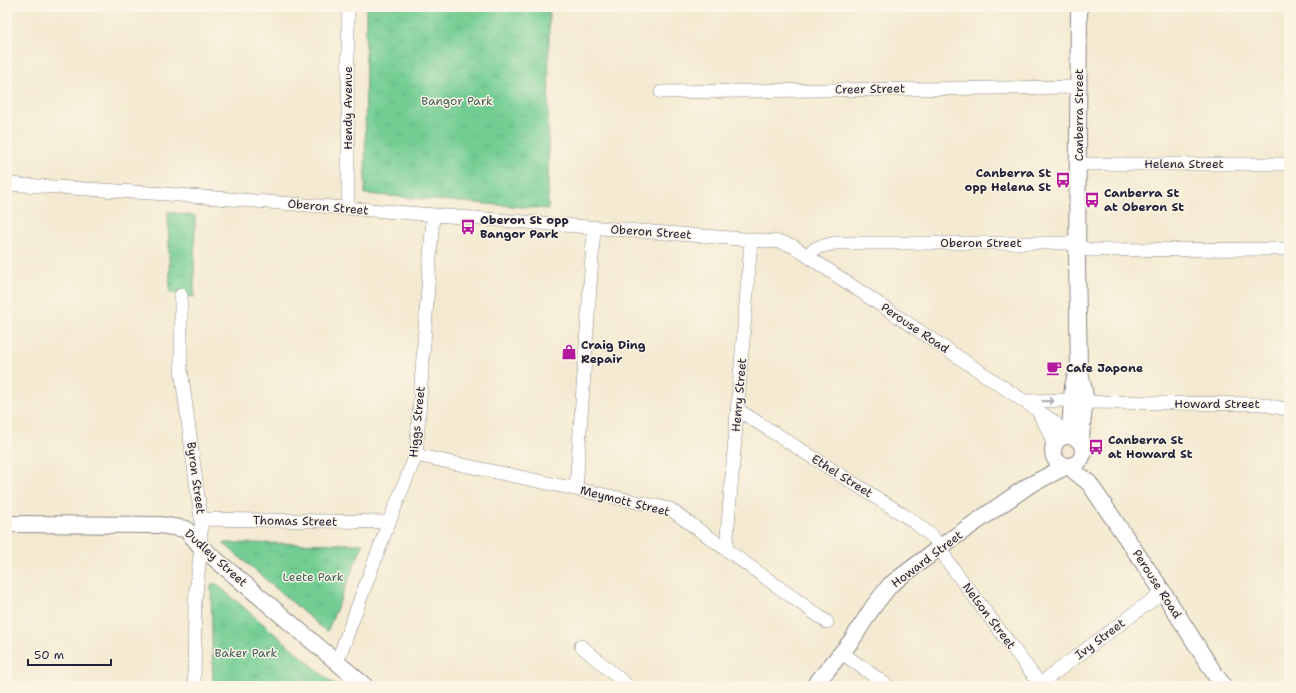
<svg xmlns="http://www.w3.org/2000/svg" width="1296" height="693" font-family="'Shantell Sans',sans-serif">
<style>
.grass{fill:url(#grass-tufts);stroke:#4a7867}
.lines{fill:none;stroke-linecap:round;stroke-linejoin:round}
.minor-casing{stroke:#8b8686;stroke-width:14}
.tertiary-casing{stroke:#8b8686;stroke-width:18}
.minor{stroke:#fff;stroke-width:13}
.tertiary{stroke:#fff;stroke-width:16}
.oneway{stroke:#9c9ca7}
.labels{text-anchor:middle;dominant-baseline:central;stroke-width:3;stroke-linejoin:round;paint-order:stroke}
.street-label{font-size:12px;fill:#22223b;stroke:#fcf5e5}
.park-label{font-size:12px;fill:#3e5e5a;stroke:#fcf5e5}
.poi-label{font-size:12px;font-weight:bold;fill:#22223b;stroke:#fcf5e5;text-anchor:start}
</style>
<defs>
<pattern id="grass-tufts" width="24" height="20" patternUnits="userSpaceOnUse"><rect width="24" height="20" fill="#73cd93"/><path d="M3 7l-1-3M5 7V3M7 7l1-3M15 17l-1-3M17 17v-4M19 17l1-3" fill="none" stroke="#63b080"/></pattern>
</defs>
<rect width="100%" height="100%" fill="#fcf5e5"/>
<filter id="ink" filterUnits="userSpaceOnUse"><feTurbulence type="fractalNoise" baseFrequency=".025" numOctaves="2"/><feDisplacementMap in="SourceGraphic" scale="8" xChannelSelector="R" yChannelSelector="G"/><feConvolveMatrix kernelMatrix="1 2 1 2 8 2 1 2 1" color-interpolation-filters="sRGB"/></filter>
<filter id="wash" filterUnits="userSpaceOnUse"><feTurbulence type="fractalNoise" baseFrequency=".012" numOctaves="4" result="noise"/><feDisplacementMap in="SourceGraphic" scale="16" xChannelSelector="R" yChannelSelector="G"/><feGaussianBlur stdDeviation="0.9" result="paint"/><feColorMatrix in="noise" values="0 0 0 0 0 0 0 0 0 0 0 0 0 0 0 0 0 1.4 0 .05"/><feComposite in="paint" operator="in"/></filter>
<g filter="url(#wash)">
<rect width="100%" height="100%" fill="#f4ead1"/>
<!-- grass -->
<path class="grass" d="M 366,7 L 549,7 L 548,209 L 365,194 Z
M 168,212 L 195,216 L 194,297 L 170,293 Z
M 223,543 L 363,544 L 327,632 Z
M 215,583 L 323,675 L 336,686 L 213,686 L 211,585 Z"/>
</g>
<g filter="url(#ink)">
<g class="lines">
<!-- minor casing -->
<g class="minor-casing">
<path id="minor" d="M 661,92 L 1079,87
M 1079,164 L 1289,164
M 7,184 L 166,194 L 780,242 L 793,246 L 806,255 L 1024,401 L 1053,421 L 1067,436
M 348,208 L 348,7
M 806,255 L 816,248 L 835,243 L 1068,243 L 1089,250 L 1289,249
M 181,295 L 181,369 L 201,519 L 201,547 L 195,601 L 194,686
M 1024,401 L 1072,400
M 1085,402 L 1262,404 L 1289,410
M 738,410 L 910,519 L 932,536 L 940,547 L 948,562 L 1040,684
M 1039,413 L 1050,434 L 1054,448
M 416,455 L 670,509 L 827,622
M 576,489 L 594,228
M 201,519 L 389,522
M 726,549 L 751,241
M 581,646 L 628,686
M 842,653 L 888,686
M 337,662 L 389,522 L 416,455 L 433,216
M 1037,686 L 1163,592"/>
</g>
<!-- tertiary casing -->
<g class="tertiary-casing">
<path id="tertiary" d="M 1079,7 L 1077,265 L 1079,367 L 1085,396 L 1081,437 L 1082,444
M 1068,436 L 1070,429 L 1073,386 L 1078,368
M1053 451a15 15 0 1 1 30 0a15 15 0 1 1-30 0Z
M 1068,466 L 1089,483 L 1163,592 L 1216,676 L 1224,686
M 7,524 L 160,525 L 186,529 L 201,547 L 365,686
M 814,686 L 852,640 L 873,607 L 890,585 L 940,547 L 1028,486 L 1067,466"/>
</g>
<!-- minor -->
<use href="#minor" class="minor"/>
<!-- tertiary -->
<use href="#tertiary" class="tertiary"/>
</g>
<!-- one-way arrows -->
<defs><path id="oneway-shaft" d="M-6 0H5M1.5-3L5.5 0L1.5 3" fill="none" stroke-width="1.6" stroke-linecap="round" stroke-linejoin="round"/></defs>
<use class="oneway" href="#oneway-shaft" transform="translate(1048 401) rotate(-1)"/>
</g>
<!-- icons -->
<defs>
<g id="bus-bare" transform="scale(1.2)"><path d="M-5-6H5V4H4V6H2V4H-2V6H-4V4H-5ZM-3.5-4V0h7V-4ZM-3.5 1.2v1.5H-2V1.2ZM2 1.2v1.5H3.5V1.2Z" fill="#b5179e" stroke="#fcf5e5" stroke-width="2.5" paint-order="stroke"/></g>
<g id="shop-bare" transform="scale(1.2)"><path d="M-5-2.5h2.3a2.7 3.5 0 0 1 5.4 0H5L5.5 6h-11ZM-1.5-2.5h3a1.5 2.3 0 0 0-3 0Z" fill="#b5179e" stroke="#fcf5e5" stroke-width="2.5" paint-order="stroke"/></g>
<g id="cafe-bare" transform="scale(1.2)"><path d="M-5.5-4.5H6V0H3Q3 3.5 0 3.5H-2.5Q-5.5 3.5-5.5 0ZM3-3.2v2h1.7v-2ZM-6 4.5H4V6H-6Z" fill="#b5179e" stroke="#fcf5e5" stroke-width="2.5" paint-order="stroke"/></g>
</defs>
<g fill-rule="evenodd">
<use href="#bus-bare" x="1063" y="180"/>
<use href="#bus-bare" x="1092" y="200"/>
<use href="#bus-bare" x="468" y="227"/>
<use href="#shop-bare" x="569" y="352"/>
<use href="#cafe-bare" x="1054" y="368"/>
<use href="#bus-bare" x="1096" y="447"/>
</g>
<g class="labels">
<!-- street labels -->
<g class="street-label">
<text transform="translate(870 89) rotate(-1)">Creer Street</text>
<text transform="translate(348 108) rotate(-90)">Hendy Avenue</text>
<text transform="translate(1079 115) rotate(-90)">Canberra Street</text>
<text x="1184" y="164">Helena Street</text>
<text transform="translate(328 207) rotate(5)">Oberon Street</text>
<text transform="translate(651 232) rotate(4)">Oberon Street</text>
<text x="981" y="243">Oberon Street</text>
<text transform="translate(915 328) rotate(34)">Perouse Road</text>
<text transform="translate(739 395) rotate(-85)">Henry Street</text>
<text x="1217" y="404">Howard Street</text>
<text transform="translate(417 422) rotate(-84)">Higgs Street</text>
<text transform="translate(842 476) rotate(32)">Ethel Street</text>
<text transform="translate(196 478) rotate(82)">Byron Street</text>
<text transform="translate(625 501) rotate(14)">Meymott Street</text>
<text transform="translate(295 521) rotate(1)">Thomas Street</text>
<text transform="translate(216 558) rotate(42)">Dudley Street</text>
<text transform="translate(927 559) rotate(-37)">Howard Street</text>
<text transform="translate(1157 584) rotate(57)">Perouse Road</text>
<text transform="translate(989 616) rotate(53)">Nelson Street</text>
<text transform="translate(1100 639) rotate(-37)">Ivy Street</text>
</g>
<!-- park labels -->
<g class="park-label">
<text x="457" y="101">Bangor Park</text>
<text x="313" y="577">Leete Park</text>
<text x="246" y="653">Baker Park</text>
</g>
<!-- poi labels -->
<g class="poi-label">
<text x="1051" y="173" text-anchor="end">Canberra St<tspan x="1051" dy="14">opp Helena St</tspan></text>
<text x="1104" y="193">Canberra St<tspan x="1104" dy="14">at Oberon St</tspan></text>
<text x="480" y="220">Oberon St opp<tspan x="480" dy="14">Bangor Park</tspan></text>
<text x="581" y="345">Craig Ding<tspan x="581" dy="14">Repair</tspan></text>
<text x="1066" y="368">Cafe Japone</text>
<text x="1108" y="440">Canberra St<tspan x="1108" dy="14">at Howard St</tspan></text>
</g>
</g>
<!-- margin -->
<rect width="1296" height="693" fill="none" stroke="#fcf5e5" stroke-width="24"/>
<!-- scale -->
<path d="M28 659v6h83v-6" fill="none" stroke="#22223b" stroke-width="2"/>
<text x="34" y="659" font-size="12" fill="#22223b" stroke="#fcf5e5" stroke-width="3" paint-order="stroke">50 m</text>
</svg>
